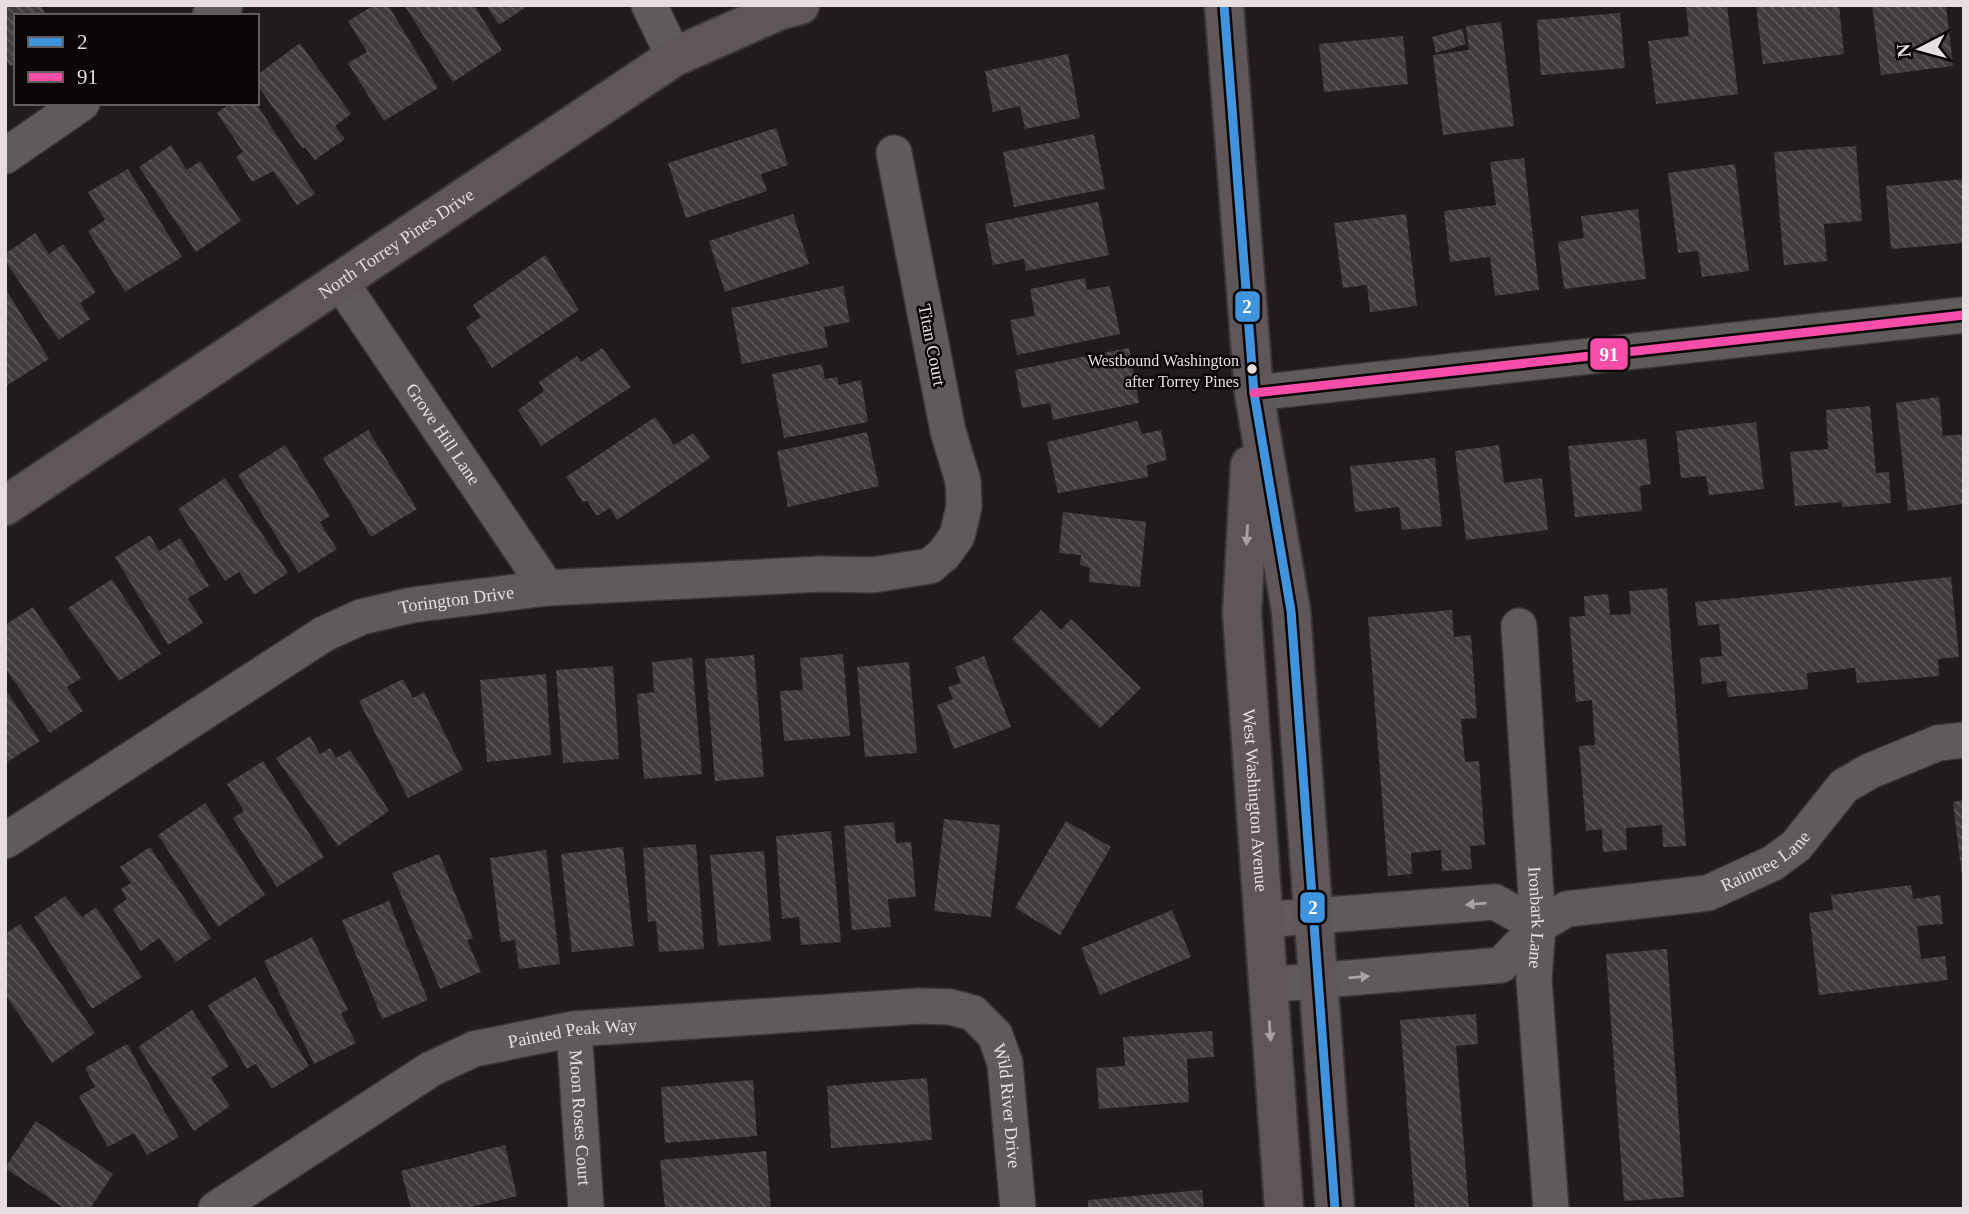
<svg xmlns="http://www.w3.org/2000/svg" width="1969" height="1214" font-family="Georgia,serif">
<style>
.building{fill:url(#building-back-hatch)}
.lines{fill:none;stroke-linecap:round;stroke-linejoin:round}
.minor-casing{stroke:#3a3636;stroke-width:38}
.major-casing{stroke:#3a3636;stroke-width:42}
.minor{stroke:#5f5b5b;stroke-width:35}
.major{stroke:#5f5657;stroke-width:38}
.bus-1-casing{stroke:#0a0606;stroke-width:14}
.bus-2-casing{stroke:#0a0606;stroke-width:14}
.bus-1{stroke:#4094de;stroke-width:9}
.bus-2{stroke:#f54da8;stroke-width:9}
.oneway{fill:#aaa1a2}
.oneway2{fill:#aaa4a4}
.bus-dot{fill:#e7dfdf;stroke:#0a0606;stroke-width:2.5}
.labels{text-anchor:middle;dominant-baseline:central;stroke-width:5;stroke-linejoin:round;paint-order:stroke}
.bus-label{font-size:16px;fill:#e7dfdf;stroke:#0a0606;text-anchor:end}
.street-label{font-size:18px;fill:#e7dfdf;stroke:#0a0606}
.line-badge{stroke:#0a0606;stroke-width:2.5}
.badge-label{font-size:19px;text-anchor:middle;font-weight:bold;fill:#fff}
</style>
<defs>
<pattern id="building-back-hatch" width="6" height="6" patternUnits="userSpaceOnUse" patternTransform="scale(1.75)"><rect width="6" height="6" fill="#403c3c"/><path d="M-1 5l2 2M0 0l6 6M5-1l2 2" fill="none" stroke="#5c5858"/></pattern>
</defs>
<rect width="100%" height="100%" fill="#211c1c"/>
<!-- building -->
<path class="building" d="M 5,5 L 40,5 L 47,16 L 16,16 L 16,63 L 10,66 L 5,59 Z
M 374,5 L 388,5 L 438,88 L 384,121 L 348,63 L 367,52 L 348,21 Z
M 404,5 L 474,5 L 502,50 L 453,82 Z
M 486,5 L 529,5 L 499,25 Z
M 1686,5 L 1727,5 L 1738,94 L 1656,104 L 1648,41 L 1689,36 Z
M 1756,5 L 1839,5 L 1844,54 L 1763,64 Z
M 1872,5 L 1946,5 L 1953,66 L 1881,75 Z
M 1620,13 L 1625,68 L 1541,75 L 1537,20 Z
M 1501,22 L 1514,126 L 1443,135 L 1433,55 L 1469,50 L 1466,26 Z
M 1462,29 L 1466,44 L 1436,53 L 1432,37 Z
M 1403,36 L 1408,84 L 1324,92 L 1319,44 Z
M 300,43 L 351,114 L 335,126 L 345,139 L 315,160 L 305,147 L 303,149 L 257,85 L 257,75 Z
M 1068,54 L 1080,118 L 1025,129 L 1020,106 L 993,112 L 985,71 Z
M 231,103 L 256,103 L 315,194 L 297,205 L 273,171 L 252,182 L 236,157 L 243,152 L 217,113 Z
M 776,128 L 788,165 L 761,174 L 767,191 L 686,218 L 668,163 Z
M 1094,134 L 1105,189 L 1014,207 L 1003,152 Z
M 171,145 L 187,170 L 200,161 L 241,221 L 196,252 L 139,167 Z
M 1856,146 L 1862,221 L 1824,224 L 1827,261 L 1784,265 L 1774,152 Z
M 1524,158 L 1539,290 L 1495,296 L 1490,257 L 1450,262 L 1444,211 L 1496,205 L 1490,162 Z
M 1735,164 L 1749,271 L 1702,277 L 1698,251 L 1678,253 L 1668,173 Z
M 128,169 L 182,257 L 125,292 L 88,231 L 105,220 L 88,192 Z
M 1964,179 L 1964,243 L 1891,249 L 1886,186 Z
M 1098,202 L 1109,255 L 1026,271 L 1024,259 L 993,265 L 985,224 Z
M 1638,209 L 1646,279 L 1564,289 L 1558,242 L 1584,238 L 1581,216 Z
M 793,214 L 809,264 L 725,292 L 709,241 Z
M 1406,214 L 1417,306 L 1370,312 L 1367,285 L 1343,288 L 1334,223 Z
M 35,233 L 49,254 L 63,244 L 96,292 L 80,303 L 90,319 L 59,340 L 5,261 L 5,254 Z
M 545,255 L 579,310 L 492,368 L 466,327 L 481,317 L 473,305 Z
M 1085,278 L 1087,290 L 1110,286 L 1120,334 L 1017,355 L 1010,320 L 1035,316 L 1030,289 Z
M 843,286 L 850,322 L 824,327 L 828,347 L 742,364 L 731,308 Z
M 5,288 L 49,359 L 6,386 L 5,384 Z
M 602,348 L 631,387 L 541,446 L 518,410 L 544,391 L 539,382 L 577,356 L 581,362 Z
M 1129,348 L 1139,403 L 1053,420 L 1050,403 L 1022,408 L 1015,370 Z
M 822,364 L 825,379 L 837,377 L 839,385 L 861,380 L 868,422 L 784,438 L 772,374 Z
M 1939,397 L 1943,436 L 1964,434 L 1964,504 L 1908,511 L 1896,403 Z
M 1870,406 L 1876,473 L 1889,472 L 1891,503 L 1842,507 L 1842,502 L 1795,506 L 1790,452 L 1828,449 L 1826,410 Z
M 655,417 L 674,445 L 693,433 L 710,458 L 617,520 L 610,508 L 597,516 L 587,501 L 583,502 L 566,477 Z
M 1137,421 L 1142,434 L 1161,430 L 1167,460 L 1147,465 L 1148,477 L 1058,493 L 1047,442 Z
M 1756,422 L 1764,489 L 1709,495 L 1706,476 L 1681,478 L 1676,431 Z
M 368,430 L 417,509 L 371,537 L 323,458 Z
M 867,432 L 879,486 L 788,507 L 777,451 Z
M 1646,439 L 1651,484 L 1640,486 L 1642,511 L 1575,517 L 1568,446 Z
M 285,445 L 330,516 L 320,522 L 337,549 L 299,573 L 238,475 Z
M 1499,445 L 1504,483 L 1542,478 L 1548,530 L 1466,540 L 1455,451 Z
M 1435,458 L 1442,526 L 1402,530 L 1399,507 L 1355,512 L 1350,466 Z
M 225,478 L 288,573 L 254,595 L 239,572 L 225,581 L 178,509 Z
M 1063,512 L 1146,522 L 1140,587 L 1089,582 L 1090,568 L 1080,565 L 1081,555 L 1059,553 Z
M 150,535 L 159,551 L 180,538 L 209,586 L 188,598 L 203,623 L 168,645 L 115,557 Z
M 1951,577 L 1959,657 L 1938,659 L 1939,676 L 1857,683 L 1855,668 L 1807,673 L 1808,689 L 1728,697 L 1726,681 L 1702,684 L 1700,658 L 1722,656 L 1719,624 L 1698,626 L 1695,602 Z
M 112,579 L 161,654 L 119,681 L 68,608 Z
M 1667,588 L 1686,846 L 1663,847 L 1662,825 L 1626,828 L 1627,850 L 1603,852 L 1602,829 L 1586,831 L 1579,746 L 1595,745 L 1592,700 L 1576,702 L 1569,617 L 1585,616 L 1584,596 L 1608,594 L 1610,615 L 1631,614 L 1629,591 Z
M 33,607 L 81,678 L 67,687 L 83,711 L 50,733 L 5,668 L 5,625 Z
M 1041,610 L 1061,630 L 1071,619 L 1141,688 L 1100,728 L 1012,639 Z
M 1452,610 L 1454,637 L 1471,635 L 1477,718 L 1461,719 L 1465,762 L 1479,761 L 1485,845 L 1470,846 L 1472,869 L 1442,871 L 1441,850 L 1411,853 L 1412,874 L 1388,876 L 1368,617 Z
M 843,654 L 850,736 L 784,741 L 780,691 L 803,690 L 800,658 Z
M 754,655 L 764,777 L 715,781 L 705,659 Z
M 984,656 L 1011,727 L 954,749 L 937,705 L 953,699 L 948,687 L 961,683 L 955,667 Z
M 692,658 L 702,774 L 644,779 L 637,694 L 654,692 L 652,662 Z
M 909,662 L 917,753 L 865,757 L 857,667 Z
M 613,666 L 619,759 L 563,763 L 556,670 Z
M 546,674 L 551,755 L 487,762 L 480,680 Z
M 403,679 L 413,698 L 424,692 L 463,770 L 408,798 L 359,701 Z
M 5,689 L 40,741 L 7,762 L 5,759 Z
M 310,736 L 320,754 L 330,748 L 336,758 L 350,750 L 389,811 L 338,846 L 276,758 Z
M 263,761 L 324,857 L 277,887 L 233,818 L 244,811 L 227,784 Z
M 1964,800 L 1964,876 L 1962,876 L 1953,802 Z
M 205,803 L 265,895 L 218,927 L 158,835 Z
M 944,819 L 1000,825 L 991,917 L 934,911 Z
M 1066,821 L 1111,847 L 1060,935 L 1015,908 Z
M 894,822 L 896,843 L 911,842 L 916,897 L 888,899 L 891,927 L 852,930 L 844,826 Z
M 831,831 L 841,942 L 801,945 L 799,917 L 782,919 L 776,836 Z
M 696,844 L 704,949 L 659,952 L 656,921 L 648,922 L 643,848 Z
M 150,847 L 211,938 L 176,962 L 159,938 L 141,951 L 113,909 L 127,899 L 121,889 L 131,883 L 120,867 Z
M 623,847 L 634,946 L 572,952 L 561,854 Z
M 546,850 L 560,964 L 519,969 L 515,940 L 501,942 L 490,858 Z
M 764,851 L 771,941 L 718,946 L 710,855 Z
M 439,854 L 473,938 L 467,940 L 481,972 L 440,989 L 392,873 Z
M 1911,885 L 1913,899 L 1940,895 L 1943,924 L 1917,926 L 1921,959 L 1945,956 L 1948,980 L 1819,995 L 1809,913 L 1833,910 L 1831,895 Z
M 65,896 L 82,917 L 96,907 L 142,977 L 92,1009 L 34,917 Z
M 389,901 L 428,1000 L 382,1019 L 342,920 Z
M 1172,910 L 1191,957 L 1100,995 L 1081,948 Z
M 20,924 L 95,1033 L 52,1063 L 5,994 L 5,934 Z
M 312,937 L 348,1010 L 341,1013 L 356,1043 L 314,1064 L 264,961 Z
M 1667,949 L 1684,1197 L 1624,1201 L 1606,954 Z
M 255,977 L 309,1066 L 272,1089 L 256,1064 L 247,1069 L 208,1005 Z
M 192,1010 L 229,1066 L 211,1078 L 230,1106 L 194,1131 L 138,1047 Z
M 1476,1014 L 1478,1044 L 1456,1046 L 1469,1209 L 1415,1209 L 1400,1020 Z
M 1212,1031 L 1214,1057 L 1187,1059 L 1189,1102 L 1099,1109 L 1096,1068 L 1125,1066 L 1123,1037 Z
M 127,1044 L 179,1137 L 147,1155 L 134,1133 L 108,1147 L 79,1096 L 95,1087 L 85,1068 Z
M 927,1078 L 932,1140 L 831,1148 L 827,1086 Z
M 753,1080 L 757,1136 L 665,1143 L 661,1087 Z
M 36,1121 L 113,1174 L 90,1209 L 65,1209 L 5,1168 Z
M 505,1145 L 517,1196 L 463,1209 L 411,1209 L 401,1171 Z
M 766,1151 L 771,1209 L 665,1209 L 660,1160 Z
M 1202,1190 L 1204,1209 L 1088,1209 L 1088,1200 Z"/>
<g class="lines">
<!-- minor casing -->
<g class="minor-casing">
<g id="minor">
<path d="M 649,5 L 674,57"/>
<path d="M 210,16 L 225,5"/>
<path d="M 5,156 L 82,103"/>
<path id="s1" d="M 339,280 L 547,588"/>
<path d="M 1254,393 L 1964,315"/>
<path id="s2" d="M 1519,626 L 1538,926 L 1534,979 L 1551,1209"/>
<path id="s3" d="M 5,841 L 324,634 L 361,617 L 412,605 L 547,588 L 821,574 L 872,575 L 930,566 L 944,554 L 957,536 L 964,507 L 963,481 L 948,431 L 894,153"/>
<path d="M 1262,920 L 1495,902 L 1538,926"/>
<path id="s4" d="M 1267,985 L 1501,965 L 1538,926 L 1567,909 L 1708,893 L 1773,863 L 1796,846 L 1844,786 L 1870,771 L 1938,743 L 1964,740"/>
<path id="s5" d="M 574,1029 L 586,1209"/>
<path id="s6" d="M 216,1209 L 431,1069 L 474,1049 L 574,1029 L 920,1006 L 950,1007 L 973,1013 L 995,1035 L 1005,1063 L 1018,1209"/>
</g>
</g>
<!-- major casing -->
<g class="major-casing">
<g id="major">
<path d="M 1224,5 L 1254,393 L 1291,611 L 1335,1209"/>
<path id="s7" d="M 1250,465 L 1242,613 L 1284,1209"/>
<path id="s8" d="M 5,506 L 674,57 L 778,11 L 800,5"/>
</g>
</g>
<!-- minor -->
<use href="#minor" class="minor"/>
<!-- major -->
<use href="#major" class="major"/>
<!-- bus-1 casing -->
<g class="bus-1-casing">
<path id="bus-1" d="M 1224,5 L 1254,393 L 1291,611 L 1335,1209"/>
</g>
<!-- bus-2 casing -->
<g class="bus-2-casing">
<path id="bus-2" d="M 1254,393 L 1964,315"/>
</g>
<!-- bus-1 -->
<use href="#bus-1" class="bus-1"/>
<!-- bus-2 -->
<use href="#bus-2" class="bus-2"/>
</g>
<!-- one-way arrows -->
<defs><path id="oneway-solid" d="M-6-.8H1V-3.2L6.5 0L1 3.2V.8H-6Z" transform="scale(1.75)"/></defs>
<g class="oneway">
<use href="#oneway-solid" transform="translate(1247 535) rotate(93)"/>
<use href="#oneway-solid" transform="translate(1270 1031) rotate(86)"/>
</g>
<g class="oneway2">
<use href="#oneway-solid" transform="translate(1476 904) rotate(175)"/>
<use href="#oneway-solid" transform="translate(1359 977) rotate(-5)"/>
</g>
<!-- markers -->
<circle class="bus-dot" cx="1252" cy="369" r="6"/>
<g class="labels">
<!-- bus labels -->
<g class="bus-label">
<text x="1239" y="360">Westbound Washington<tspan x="1239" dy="21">after Torrey Pines</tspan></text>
</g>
<!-- street labels -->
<g class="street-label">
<text stroke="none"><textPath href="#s8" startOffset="471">North Torrey Pines Drive</textPath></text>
<text transform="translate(932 345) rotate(79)">Titan Court</text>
<text stroke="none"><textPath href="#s1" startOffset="186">Grove Hill Lane</textPath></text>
<text stroke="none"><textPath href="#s3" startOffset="518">Torington Drive</textPath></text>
<text stroke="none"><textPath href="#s7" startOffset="336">West Washington Avenue</textPath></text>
<text stroke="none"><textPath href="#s4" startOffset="530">Raintree Lane</textPath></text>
<text stroke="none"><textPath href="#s2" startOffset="292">Ironbark Lane</textPath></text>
<text stroke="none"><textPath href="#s6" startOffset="404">Painted Peak Way</textPath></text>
<text stroke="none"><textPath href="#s6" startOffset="910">Wild River Drive</textPath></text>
<text stroke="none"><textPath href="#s5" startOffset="89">Moon Roses Court</textPath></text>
</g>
</g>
<g class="line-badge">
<rect x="1234" y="290" width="27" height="33" rx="7" fill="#4094de"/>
<rect x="1589" y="337" width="40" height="34" rx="7" fill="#f54da8"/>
<rect x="1299" y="891" width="27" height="33" rx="7" fill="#4094de"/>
</g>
<g class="badge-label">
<text x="1247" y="313">2</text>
<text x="1609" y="361">91</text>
<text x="1313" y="914">2</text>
</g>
<!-- border -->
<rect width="1969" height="1214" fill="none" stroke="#e7dfdf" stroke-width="14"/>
<!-- legend -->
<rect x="14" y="14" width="245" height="91" fill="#0a0606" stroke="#625d5d" stroke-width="2"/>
<rect x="28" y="37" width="35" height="10" fill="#4094de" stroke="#625d5d" stroke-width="2"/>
<text x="77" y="49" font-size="21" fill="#e7dfdf">2</text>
<rect x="28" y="72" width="35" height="10" fill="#f54da8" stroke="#625d5d" stroke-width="2"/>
<text x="77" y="84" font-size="21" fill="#e7dfdf">91</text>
<!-- north arrow -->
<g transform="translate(1920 49) rotate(264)" stroke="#0a0606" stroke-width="5" paint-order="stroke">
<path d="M0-5L12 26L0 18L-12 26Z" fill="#e7dfdf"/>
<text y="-10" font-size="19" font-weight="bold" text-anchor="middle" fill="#e7dfdf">N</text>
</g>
</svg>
